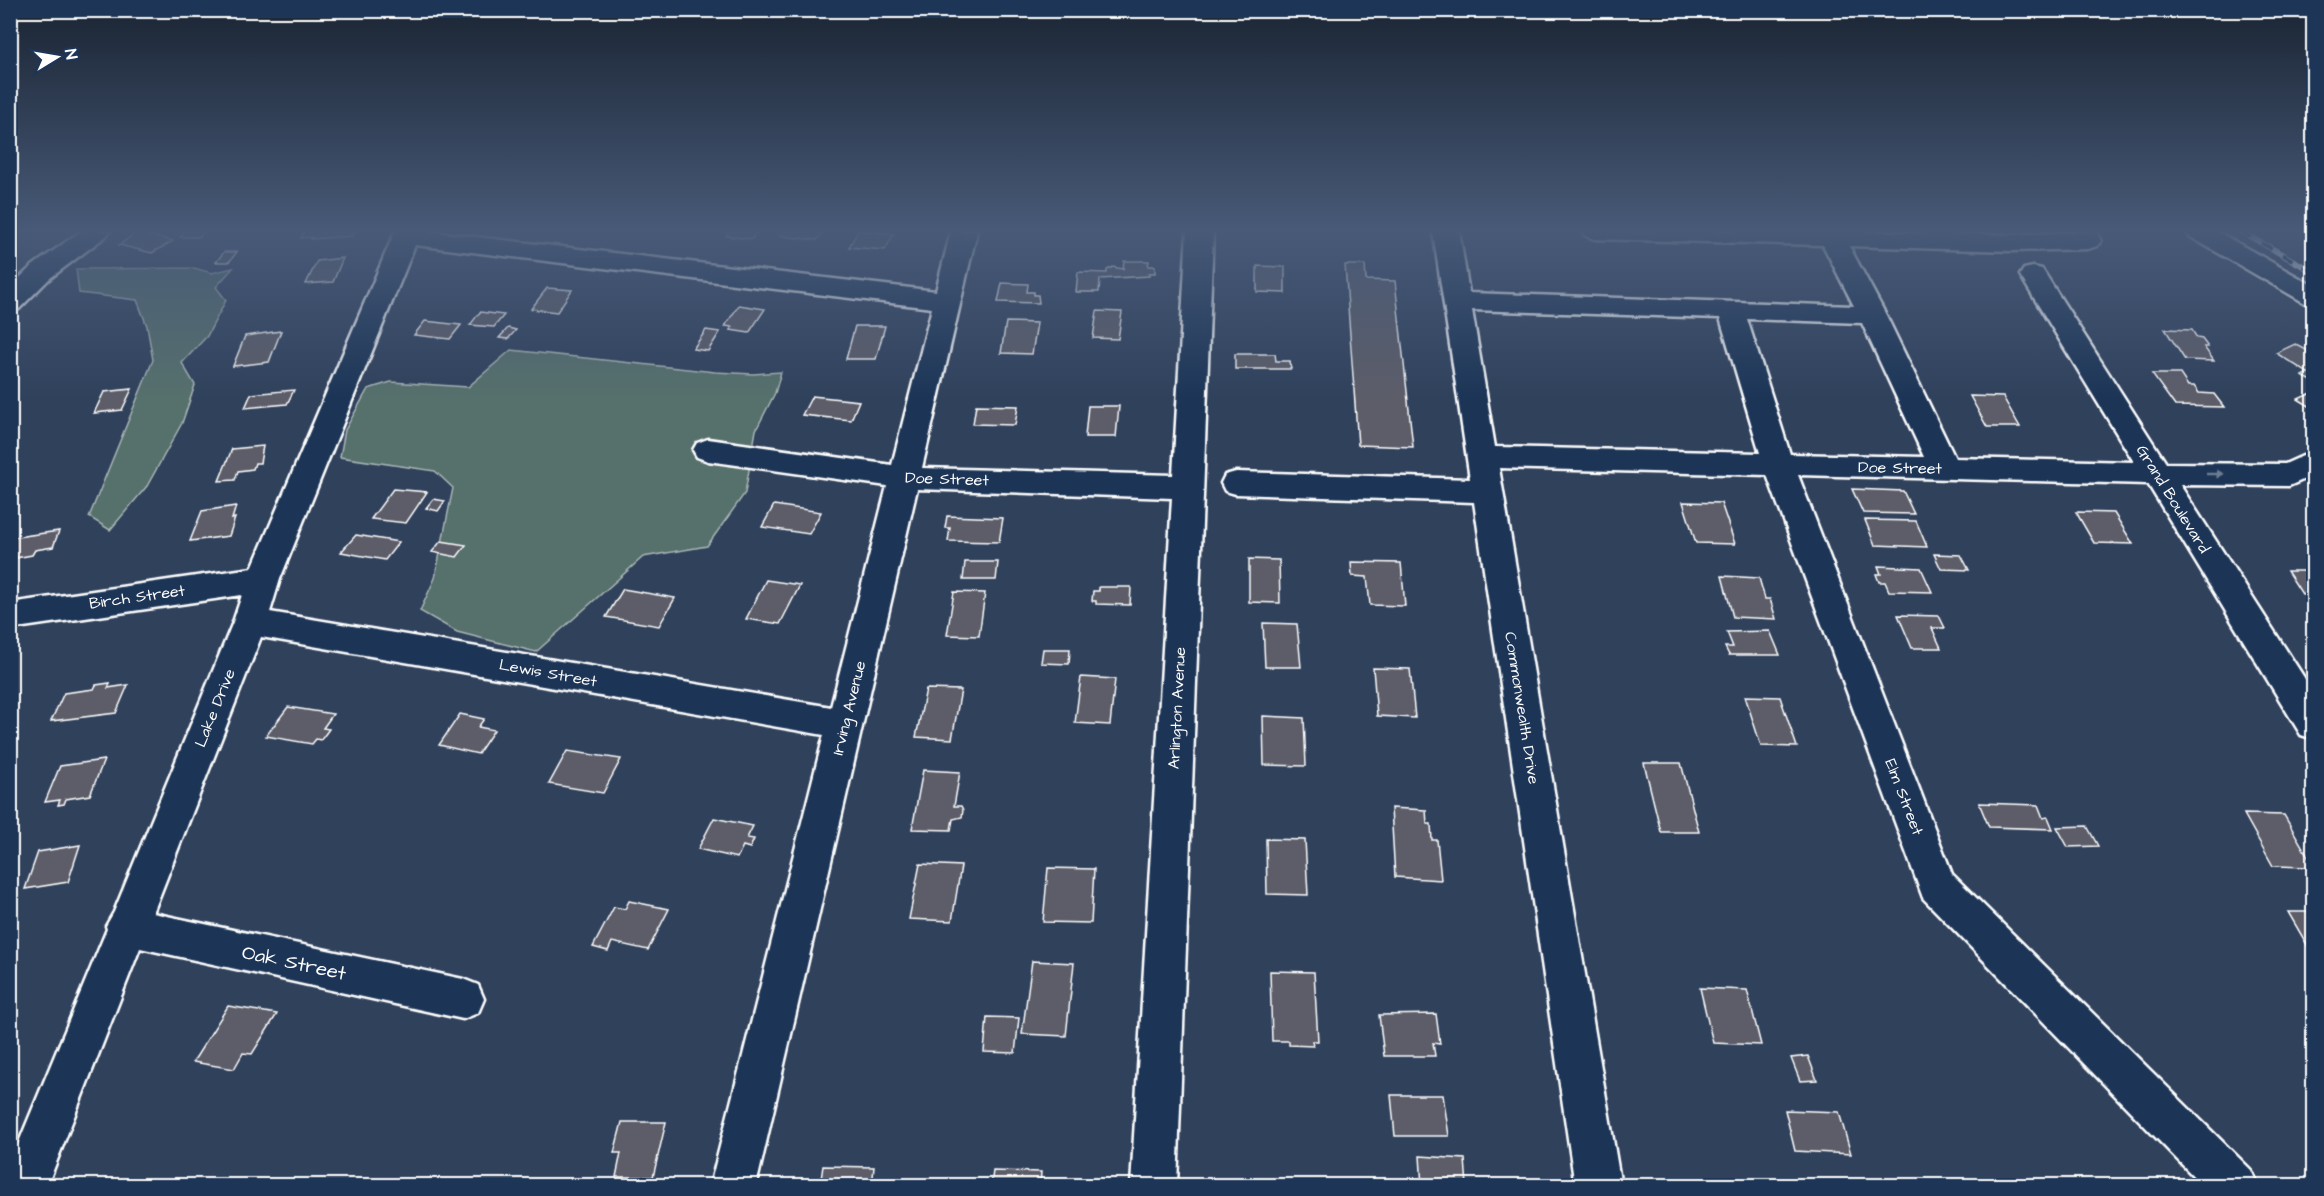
<svg xmlns="http://www.w3.org/2000/svg" width="2324" height="1196" font-family="'Architects Daughter',sans-serif">
<style>
.green{fill:#566f6c;stroke:#aab7b6;stroke-width:1.5}
.building{fill:#5c5d67;stroke:#fff;stroke-width:1.5}
.lines{fill:none;stroke-linecap:round;stroke-linejoin:round}
.minor-casing{stroke:#fff;stroke-width:5}
.minor{fill:#1d3557;fill-rule:evenodd}
.rail-casing{stroke:#fff;stroke-width:6}
.rail{stroke:#1d3557;stroke-width:4;stroke-dasharray:12;stroke-linecap:butt}
.oneway{fill:#6c7c92}
.labels{text-anchor:middle;dominant-baseline:central;stroke-width:4.5;stroke-linejoin:round;paint-order:stroke}
.street-label{font-size:16px;fill:#fff;stroke:#1d3557}
.near-street-label{font-size:20px;fill:#fff;stroke:#1d3557}
</style>
<rect width="100%" height="100%" fill="#30415c"/>
<filter id="ink" filterUnits="userSpaceOnUse"><feTurbulence type="fractalNoise" baseFrequency=".0167" numOctaves="2"/><feDisplacementMap in="SourceGraphic" scale="12" xChannelSelector="R" yChannelSelector="G"/><feConvolveMatrix kernelMatrix="1 2 1 2 8 2 1 2 1" color-interpolation-filters="sRGB"/></filter>
<g filter="url(#ink)">
<!-- green -->
<path class="green" d="M 194,268 L 212,273 L 233,268 L 216,287 L 226,300 L 207,336 L 182,363 L 195,385 L 182,423 L 147,486 L 110,530 L 89,517 L 153,360 L 147,326 L 137,300 L 79,293 L 76,269 Z
M 511,350 L 715,372 L 753,374 L 781,372 L 775,393 L 756,430 L 745,493 L 707,546 L 643,557 L 536,652 L 457,632 L 420,611 L 435,578 L 453,488 L 435,471 L 340,457 L 345,430 L 368,389 L 391,382 L 468,387 Z"/>
<!-- building -->
<path class="building" d="M 185,231 L 204,231 L 199,237 L 180,237 Z
M 304,231 L 355,231 L 353,236 L 311,239 L 312,237 L 301,238 Z
M 730,231 L 757,231 L 752,239 L 726,236 Z
M 784,231 L 823,231 L 817,240 L 780,236 Z
M 858,231 L 863,231 L 894,234 L 885,250 L 849,247 Z
M 137,232 L 173,241 L 152,253 L 119,245 Z
M 224,252 L 237,252 L 229,262 L 216,262 Z
M 343,258 L 333,282 L 306,284 L 317,261 Z
M 1124,261 L 1149,261 L 1148,266 L 1155,266 L 1155,273 L 1149,273 L 1149,276 L 1100,279 L 1099,292 L 1076,292 L 1078,272 L 1107,273 L 1107,270 L 1113,267 L 1123,269 Z
M 1345,265 L 1365,265 L 1366,280 L 1395,281 L 1413,447 L 1358,445 Z
M 1257,266 L 1285,267 L 1285,293 L 1257,292 Z
M 1002,283 L 1028,284 L 1027,292 L 1034,292 L 1034,295 L 1038,295 L 1039,303 L 998,302 Z
M 547,288 L 572,290 L 557,312 L 531,309 Z
M 739,305 L 765,309 L 749,333 L 730,330 L 732,327 L 725,326 Z
M 1097,311 L 1122,312 L 1118,339 L 1093,338 Z
M 480,312 L 504,315 L 494,327 L 470,325 Z
M 425,321 L 461,325 L 450,339 L 414,335 Z
M 1006,322 L 1037,323 L 1032,354 L 1001,353 Z
M 855,326 L 885,326 L 876,359 L 846,359 Z
M 508,328 L 516,330 L 508,339 L 499,338 Z
M 2165,329 L 2192,330 L 2197,338 L 2202,339 L 2208,347 L 2204,347 L 2214,361 L 2185,360 Z
M 706,330 L 720,332 L 708,351 L 693,349 Z
M 281,331 L 269,362 L 233,366 L 245,336 Z
M 2295,344 L 2314,354 L 2314,382 L 2302,376 L 2308,373 L 2276,353 Z
M 1235,354 L 1275,354 L 1276,361 L 1290,361 L 1291,369 L 1235,369 Z
M 2152,374 L 2180,374 L 2188,386 L 2194,386 L 2199,393 L 2214,394 L 2224,407 L 2175,406 Z
M 132,389 L 122,410 L 94,413 L 104,392 Z
M 294,390 L 287,404 L 245,408 L 251,394 Z
M 2314,392 L 2314,409 L 2298,399 Z
M 812,396 L 859,401 L 851,420 L 802,415 Z
M 1970,396 L 2003,397 L 2020,427 L 1987,427 Z
M 976,405 L 1018,406 L 1015,425 L 973,424 Z
M 1088,406 L 1119,406 L 1116,437 L 1085,437 Z
M 263,446 L 260,463 L 255,463 L 253,469 L 238,471 L 235,480 L 219,481 L 232,449 Z
M 393,489 L 427,492 L 406,523 L 371,519 Z
M 1852,489 L 1903,491 L 1914,514 L 1863,513 Z
M 433,499 L 445,501 L 438,511 L 426,508 Z
M 1683,502 L 1721,503 L 1735,544 L 1696,543 Z
M 774,505 L 821,512 L 809,534 L 762,527 Z
M 236,506 L 232,519 L 235,518 L 229,536 L 190,541 L 202,511 Z
M 2076,512 L 2114,513 L 2133,544 L 2094,543 Z
M 947,516 L 1003,518 L 999,542 L 948,541 L 950,528 L 945,528 Z
M 1865,520 L 1916,521 L 1927,547 L 1875,545 Z
M 59,531 L 53,547 L 35,550 L 32,555 L 10,559 L 10,538 Z
M 356,535 L 399,542 L 385,560 L 341,552 Z
M 441,541 L 466,545 L 457,557 L 432,552 Z
M 1934,554 L 1961,555 L 1969,570 L 1941,569 Z
M 1249,559 L 1279,560 L 1280,603 L 1249,602 Z
M 965,562 L 998,562 L 996,580 L 963,580 Z
M 1351,562 L 1401,563 L 1405,606 L 1370,605 L 1367,577 L 1352,576 Z
M 1878,566 L 1921,568 L 1932,592 L 1889,591 L 1885,582 L 1879,582 L 1876,574 L 1881,574 Z
M 2287,571 L 2314,571 L 2314,594 L 2302,594 Z
M 1722,576 L 1759,578 L 1765,599 L 1770,599 L 1776,619 L 1733,617 Z
M 766,580 L 800,585 L 780,624 L 746,619 Z
M 1099,587 L 1131,587 L 1130,605 L 1096,604 L 1096,601 L 1092,601 L 1093,591 L 1099,591 Z
M 623,589 L 675,598 L 659,626 L 606,617 Z
M 954,592 L 985,593 L 979,636 L 947,635 Z
M 1898,615 L 1939,616 L 1945,628 L 1932,628 L 1941,648 L 1912,648 Z
M 1263,623 L 1297,624 L 1301,667 L 1265,667 Z
M 1770,631 L 1780,655 L 1729,655 L 1725,647 L 1733,647 L 1727,632 Z
M 1043,649 L 1070,649 L 1069,664 L 1041,663 Z
M 1373,668 L 1410,669 L 1415,718 L 1377,716 Z
M 1081,677 L 1115,679 L 1110,725 L 1075,723 Z
M 110,683 L 108,688 L 128,685 L 116,713 L 51,721 L 64,693 L 94,689 L 96,685 Z
M 926,689 L 961,690 L 952,739 L 916,737 Z
M 1745,696 L 1780,697 L 1797,747 L 1761,746 Z
M 288,707 L 333,714 L 323,728 L 329,729 L 321,740 L 316,739 L 312,744 L 266,736 Z
M 460,714 L 484,719 L 478,727 L 494,730 L 478,754 L 439,745 Z
M 1263,716 L 1304,718 L 1306,766 L 1264,765 Z
M 567,751 L 621,759 L 603,793 L 549,784 Z
M 104,760 L 90,795 L 66,799 L 64,804 L 58,805 L 60,800 L 45,802 L 60,766 Z
M 1644,763 L 1681,763 L 1699,832 L 1661,832 Z
M 923,770 L 960,772 L 954,806 L 961,806 L 963,810 L 962,817 L 953,819 L 951,830 L 912,829 Z
M 1979,803 L 2038,805 L 2043,818 L 2048,817 L 2053,829 L 1989,827 Z
M 1391,808 L 1426,810 L 1427,824 L 1431,824 L 1432,840 L 1437,840 L 1441,880 L 1395,877 Z
M 2244,814 L 2284,815 L 2314,867 L 2273,866 Z
M 714,818 L 753,826 L 747,838 L 754,839 L 750,848 L 743,846 L 737,858 L 698,849 Z
M 2087,826 L 2098,846 L 2068,847 L 2057,827 Z
M 1266,839 L 1305,840 L 1308,895 L 1267,894 Z
M 80,845 L 68,882 L 25,889 L 38,852 Z
M 920,864 L 961,866 L 952,921 L 909,919 Z
M 1048,868 L 1094,869 L 1091,923 L 1043,922 Z
M 629,901 L 669,909 L 648,950 L 612,942 L 608,951 L 593,947 L 614,907 L 625,909 Z
M 2288,912 L 2314,912 L 2314,955 L 2313,955 Z
M 1032,961 L 1074,963 L 1066,1036 L 1022,1034 Z
M 1270,971 L 1314,972 L 1318,1041 L 1312,1041 L 1313,1046 L 1289,1045 L 1289,1041 L 1272,1041 Z
M 1700,988 L 1747,990 L 1761,1045 L 1713,1043 Z
M 228,1006 L 277,1014 L 252,1054 L 243,1053 L 234,1069 L 193,1062 Z
M 1436,1014 L 1440,1044 L 1433,1043 L 1435,1056 L 1384,1056 L 1379,1015 Z
M 987,1017 L 1019,1018 L 1015,1053 L 984,1052 Z
M 1808,1056 L 1817,1080 L 1800,1081 L 1791,1058 Z
M 1391,1095 L 1443,1095 L 1449,1136 L 1395,1136 Z
M 1785,1110 L 1839,1112 L 1851,1154 L 1795,1151 Z
M 622,1122 L 666,1122 L 653,1177 L 616,1177 L 621,1153 L 614,1153 Z
M 1420,1156 L 1465,1159 L 1467,1186 L 1422,1186 Z
M 823,1166 L 874,1167 L 872,1186 L 820,1186 Z
M 993,1171 L 1041,1172 L 1040,1186 L 991,1186 Z"/>
<g class="lines">
<!-- minor casing -->
<g class="minor-casing">
<path id="minor" d="M 81,231 L 110,231 L 106,236 L 49,279 L 19,309 L 10,311 L 10,287 L 31,267 Z
M 395,231 L 426,231 L 936,291 L 951,231 L 977,231 L 922,468 L 1173,475 L 1187,231 L 1213,231 L 1177,1186 L 1131,1186 L 1172,498 L 917,489 L 756,1186 L 710,1186 L 824,735 L 261,637 L 153,913 L 463,979 L 478,985 L 484,999 L 478,1013 L 463,1019 L 140,948 L 47,1186 L 10,1186 L 10,1164 L 107,929 L 106,926 L 114,912 L 233,622 L 242,595 L 10,629 L 10,603 L 252,568 ZM 415,245 L 932,308 L 892,465 L 708,439 L 697,443 L 693,450 L 697,457 L 708,461 L 887,486 L 831,707 L 270,612 L 280,579 Z
M 1433,231 L 1459,231 L 1469,293 L 1854,306 L 1823,245 L 1595,239 L 1586,236 L 1582,231 L 1854,231 L 2012,235 L 2096,231 L 2101,241 L 2097,246 L 2088,249 L 2012,251 L 1849,246 L 1886,315 L 1955,458 L 2134,462 L 2020,275 L 2024,269 L 2033,267 L 2042,269 L 2166,463 L 2285,464 L 2314,451 L 2314,475 L 2289,486 L 2180,485 L 2314,693 L 2314,739 L 2301,735 L 2148,484 L 1798,475 L 1952,874 L 2251,1170 L 2258,1186 L 2203,1186 L 1923,898 L 1767,475 L 1499,468 L 1621,1186 L 1575,1186 L 1474,502 L 1236,494 L 1225,491 L 1221,483 L 1225,475 L 1236,472 L 1470,479 ZM 1472,310 L 1720,318 L 1760,453 L 1495,447 ZM 1747,319 L 1862,323 L 1924,457 L 1790,454 Z
M 2185,231 L 2216,231 L 2314,286 L 2314,305 L 2305,303 L 2189,236 Z"/>
</g>
<!-- minor -->
<use href="#minor" class="minor"/>
<!-- rail casing -->
<g class="rail-casing">
<path id="rail" d="M 2240,231 L 2314,272"/>
</g>
<!-- rail -->
<use href="#rail" class="rail"/>
</g>
<!-- one-way arrows -->
<defs><path id="oneway-solid" d="M-6-.8H1V-3.2L6.5 0L1 3.2V.8H-6Z" transform="scale(1.5)"/></defs>
<use class="oneway" href="#oneway-solid" transform="translate(2215 474)"/>
</g>
<!-- sky -->
<linearGradient id="sky" x2="0" y2="1"><stop stop-color="#1a2433"/><stop offset="0.58" stop-color="#485a78"/><stop offset="1" stop-color="#485a78" stop-opacity="0"/></linearGradient>
<rect width="2324" height="398" fill="url(#sky)"/>
<g class="labels">
<!-- street labels -->
<g class="street-label">
<text transform="translate(1900 468) rotate(1)">Doe Street</text>
<text transform="translate(947 479) rotate(2)">Doe Street</text>
<text transform="translate(2173 499) rotate(58)">Grand Boulevard</text>
<text transform="translate(137 597) rotate(-8)">Birch Street</text>
<text transform="translate(548 673) rotate(10)">Lewis Street</text>
<text transform="translate(215 708) rotate(-68)">Lake Drive</text>
<text transform="translate(849 708) rotate(-76)">Irving Avenue</text>
<text transform="translate(1177 708) rotate(-87)">Arlington Avenue</text>
<text transform="translate(1522 708) rotate(81)">Commonwealth Drive</text>
<text transform="translate(1904 797) rotate(69)">Elm Street</text>
</g>
<!-- near-street labels -->
<g class="near-street-label">
<text transform="translate(294 963) rotate(12)">Oak Street</text>
</g>
</g>
<!-- margin -->
<rect width="2324" height="1196" fill="none" stroke="#1d3557" stroke-width="36"/>
<rect x="18" y="18" width="2288" height="1160" fill="none" stroke="#fff" stroke-width="2" filter="url(#ink)"/>
<!-- north arrow -->
<g transform="translate(57 57) rotate(79)" stroke="#1d3557" stroke-width="4.5" paint-order="stroke">
<path d="M0-4.5L10 22L0 15L-10 22Z" fill="#ffffff"/>
<text y="-9" font-size="16" font-weight="bold" text-anchor="middle" fill="#ffffff">N</text>
</g>
</svg>
